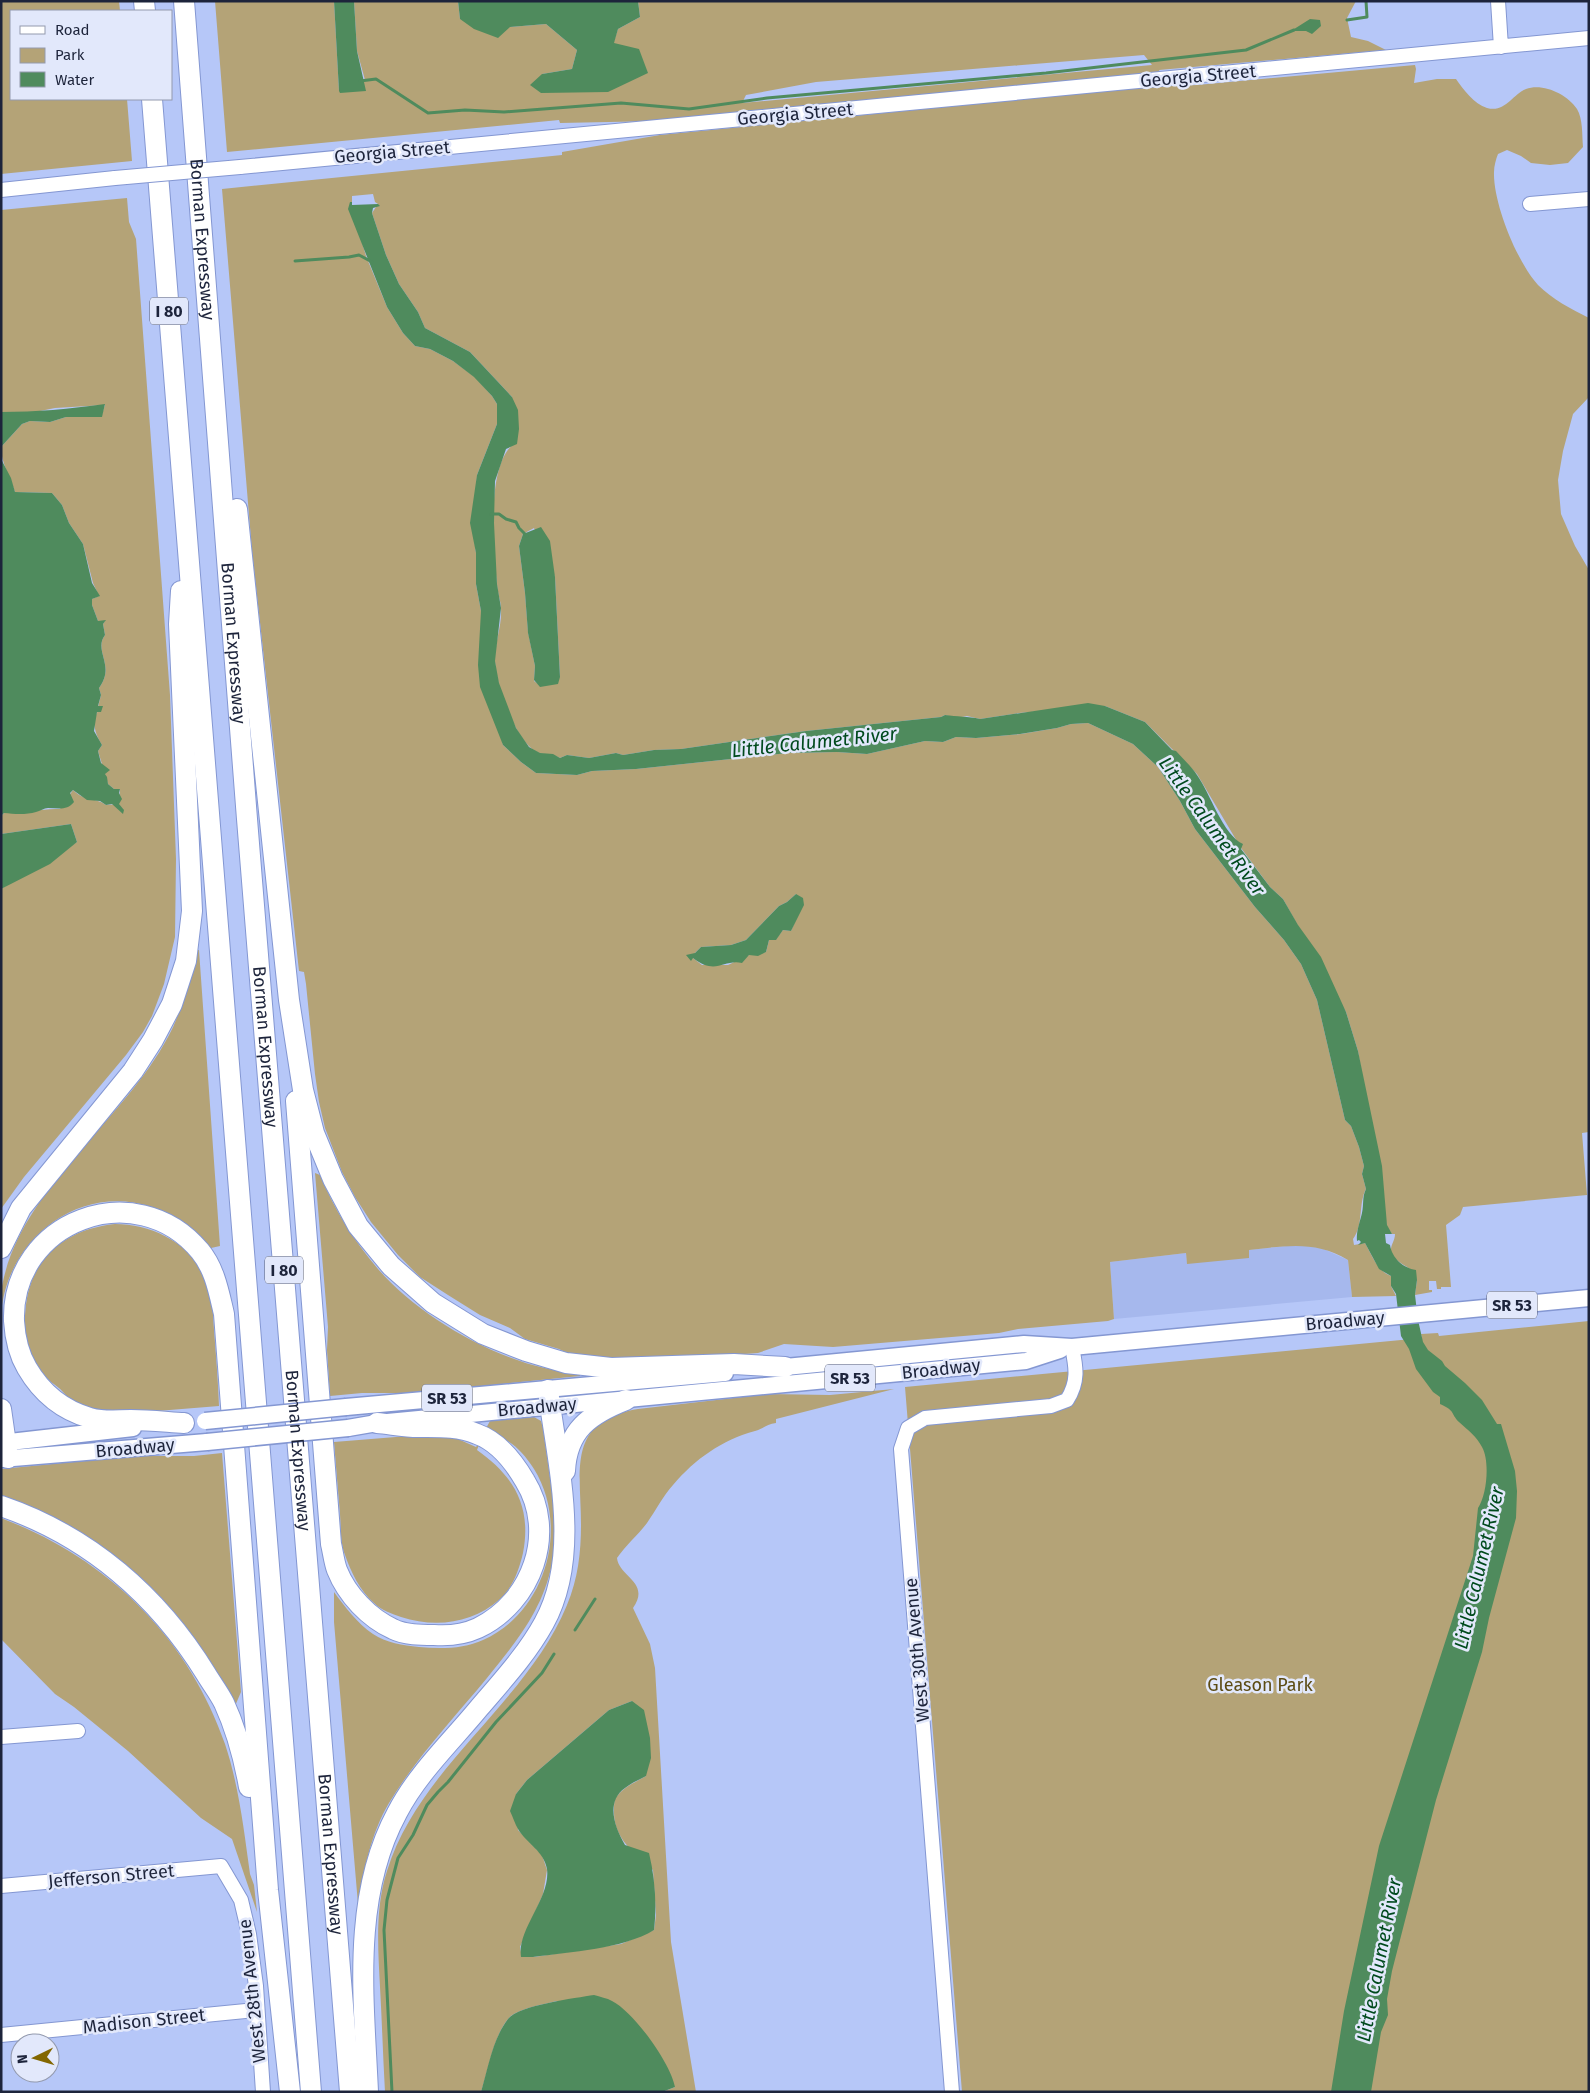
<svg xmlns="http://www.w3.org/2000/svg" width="1590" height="2093" font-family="'Fira Sans',sans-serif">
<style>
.built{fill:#a6b8ed}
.green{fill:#b4a377;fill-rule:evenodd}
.water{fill:#4f8b5d}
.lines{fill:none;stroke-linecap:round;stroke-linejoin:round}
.stream{stroke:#4f8b5d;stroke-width:3}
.minor-casing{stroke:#8497d2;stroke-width:16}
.major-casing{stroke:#8497d2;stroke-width:19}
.highway-casing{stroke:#8497d2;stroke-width:22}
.minor{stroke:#fff;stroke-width:14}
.major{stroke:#fff;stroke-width:16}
.highway{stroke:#fff;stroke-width:20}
.minor-bridge-casing{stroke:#8497d2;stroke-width:16;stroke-linecap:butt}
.major-bridge-casing{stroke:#8497d2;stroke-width:19;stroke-linecap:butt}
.minor-bridge{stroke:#fff;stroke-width:14}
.major-bridge{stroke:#fff;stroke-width:16}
.labels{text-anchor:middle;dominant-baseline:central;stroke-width:5;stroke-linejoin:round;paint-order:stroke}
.shield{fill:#e2e8fb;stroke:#585f75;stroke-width:1}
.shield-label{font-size:16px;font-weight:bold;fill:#1d243b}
.street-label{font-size:18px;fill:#1d243b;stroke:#e2e8fb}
.park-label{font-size:18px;fill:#5c4b14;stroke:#e2e8fb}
.water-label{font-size:19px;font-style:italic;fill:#004a1d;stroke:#e2e8fb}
</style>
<rect width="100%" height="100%" fill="#b6c7f8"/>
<!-- built -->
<path class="built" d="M 1297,1245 L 1317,1246 L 1348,1260 L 1352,1297 L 1114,1319 L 1110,1262 L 1186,1253 L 1187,1263 L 1249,1257 L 1249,1250 Z"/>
<!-- green -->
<path class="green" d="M 1,1 L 119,1 L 120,11 L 11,11 L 11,99 L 127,99 L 132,161 L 1,174 Z
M 215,1 L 334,1 L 339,91 L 365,80 L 357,51 L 354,1 L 458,1 L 460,19 L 510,27 L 546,24 L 577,50 L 572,69 L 542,74 L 541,93 L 613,44 L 618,29 L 640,17 L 638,1 L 1356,1 L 1347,18 L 1351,37 L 1368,41 L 1386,50 L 1159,70 L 1160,72 L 658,121 L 560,123 L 559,120 L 227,152 ZM 1144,55 L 1152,65 L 742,103 L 746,95 L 816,82 Z
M 1415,65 L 1416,69 L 1414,83 L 1437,79 L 1456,79 C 1463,89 1474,104 1487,108 C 1505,113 1512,95 1526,89 C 1543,83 1567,94 1577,109 C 1583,119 1582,135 1583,147 L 1568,163 L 1550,165 L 1531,163 L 1521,156 L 1507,150 L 1498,154 C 1496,159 1494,166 1494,172 C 1493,203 1517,262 1538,285 C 1552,299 1571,309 1589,318 L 1589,397 L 1573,414 L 1563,451 L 1558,480 L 1561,514 L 1575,546 L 1589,570 L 1589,1132 L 1582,1133 L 1587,1195 L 1463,1207 L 1460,1215 L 1446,1225 L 1451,1287 L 1441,1287 L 1441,1289 L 1437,1289 L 1436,1281 L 1429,1281 L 1429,1290 L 1432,1290 L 1432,1292 L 1415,1295 L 1417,1280 C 1415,1277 1413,1272 1410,1269 C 1405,1265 1389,1258 1391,1249 C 1391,1245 1395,1240 1395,1234 L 1392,1234 L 1387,1227 L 1358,1051 L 1346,1012 L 1283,899 L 1270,887 L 1241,848 L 1197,774 L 1145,722 L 1105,706 L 1019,713 L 980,719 L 967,716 L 957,718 L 945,715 L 941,717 L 806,731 L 681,749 L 654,750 L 623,755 L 616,753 L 589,758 L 567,755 L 560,758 C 553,754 546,755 539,753 C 529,749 521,737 516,728 C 506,709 497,684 495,662 C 494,644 502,627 501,609 C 501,601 497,592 497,583 C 493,551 486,463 514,444 L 512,397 L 470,352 L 425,328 L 418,312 L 399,284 L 386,255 L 372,213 L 378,204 L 375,202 L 373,194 L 352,196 L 352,202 L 350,202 L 366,256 L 387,307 L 403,333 L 415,346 L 430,349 L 453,361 L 475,377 L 492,396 L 497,404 L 497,424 L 477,475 L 474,538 L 476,553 L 476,584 L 481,611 L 481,637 L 503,745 L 521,762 L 536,773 L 577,775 L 592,771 L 636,769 L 788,753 L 837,752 L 867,754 L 925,741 L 943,742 L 956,737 L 976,738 L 1021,734 L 1057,728 L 1071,724 L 1088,723 L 1133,744 L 1158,767 L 1180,801 L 1195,829 L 1255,907 L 1284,940 L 1301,964 L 1317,1000 L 1345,1120 L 1351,1126 L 1359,1147 L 1364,1166 L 1362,1174 L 1366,1189 C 1358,1204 1364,1224 1353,1239 L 1354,1245 L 1365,1243 C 1372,1255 1377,1271 1391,1276 L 1391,1286 L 1396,1296 L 1352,1297 L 1348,1260 C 1315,1240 1286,1246 1249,1250 L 1249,1258 L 1187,1264 L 1186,1253 L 1110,1262 L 1114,1319 L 1108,1321 L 1018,1329 L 999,1333 L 833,1347 L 784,1344 L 758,1353 L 650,1361 L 571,1355 L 559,1349 L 525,1339 L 510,1328 L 480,1315 L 448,1295 L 420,1277 L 398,1255 L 371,1222 L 355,1197 L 342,1172 L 325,1128 L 319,1102 L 315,1074 L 306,984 L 304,972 L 299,971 L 252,551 L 222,189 L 562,155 L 562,152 L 660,135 L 1148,87 L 1197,85 ZM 534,528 L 555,577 L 560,677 L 538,684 L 534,681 L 535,666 L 528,632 L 525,593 L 519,546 L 523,534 ZM 796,894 L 796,919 L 791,931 L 783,930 L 776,939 L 769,940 L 766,952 L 749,955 L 728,965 L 702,965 L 693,958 L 695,953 L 701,947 L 731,945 L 746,940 L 779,906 L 787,902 Z
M 127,198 L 129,222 L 136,239 L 170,695 L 176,859 L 175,937 L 164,984 L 152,1016 L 143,1032 L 126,1055 L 24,1177 L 1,1209 L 1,889 L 77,842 L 71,824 L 1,834 L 1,816 L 4,813 C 24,814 41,808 60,809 L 73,790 C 87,803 93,796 106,805 L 119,804 L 120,789 L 114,789 L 108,784 L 98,751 L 102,745 C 94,732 90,718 102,706 L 98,707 L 101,695 L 99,688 C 116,665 93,651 105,635 L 103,624 L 105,621 L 98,621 L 92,605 L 92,599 L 99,596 L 93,583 L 83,544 L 69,523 L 62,505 L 52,493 L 15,492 C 10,476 1,463 1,447 L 22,424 L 30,421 L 50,422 L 66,417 L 101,417 L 105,405 L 55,408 L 35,412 L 1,412 L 1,210 Z
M 195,950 L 199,950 L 220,1246 L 211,1248 C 206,1244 202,1239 197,1234 C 184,1222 169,1212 152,1207 C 77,1182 5,1242 1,1316 C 1,1307 0,1296 2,1286 C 21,1188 122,1123 168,1037 C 183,1010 188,979 195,950 Z
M 315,1173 L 320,1175 C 334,1209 354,1241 378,1269 C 423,1321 511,1370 580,1373 L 580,1376 L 413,1393 L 362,1393 L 330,1396 L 327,1350 L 328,1327 Z
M 115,1224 C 153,1224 196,1245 208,1285 C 213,1299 213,1315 214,1330 C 216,1355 218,1381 219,1406 L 120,1414 L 95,1412 L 77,1402 L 74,1407 C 69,1402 67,1396 63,1392 C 60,1388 55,1385 51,1382 C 42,1374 34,1361 30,1350 C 24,1335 24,1321 26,1305 C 32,1256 67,1229 115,1224 Z
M 1589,1321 L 1589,2092 L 962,2092 L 905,1387 L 1422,1338 L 1421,1334 L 1438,1333 L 1439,1336 Z
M 894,1389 L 776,1419 L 776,1423 C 767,1424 763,1429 755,1431 C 722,1440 695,1459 673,1485 C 663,1496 656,1510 647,1523 C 638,1535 626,1545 617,1558 C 619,1577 651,1582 633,1608 L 650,1644 L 655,1668 L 671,1942 L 696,2092 L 662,2092 L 675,2087 L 557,2001 C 544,2004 517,2009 509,2018 C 494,2034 488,2071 481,2092 L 385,2092 C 383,2057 382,2022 380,1987 C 378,1948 375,1908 387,1871 C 419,1767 526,1704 567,1605 C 578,1579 581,1552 581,1525 C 581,1471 566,1420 638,1409 L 768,1394 L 830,1395 ZM 632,1701 L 646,1776 C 636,1782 625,1786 617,1796 C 614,1799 614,1805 614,1810 C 613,1838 634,1853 653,1870 L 656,1915 L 654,1930 L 621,1944 L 534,1957 L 522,1957 L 520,1947 L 543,1894 L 547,1870 L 542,1855 L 518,1830 L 516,1794 L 527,1780 L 609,1710 Z
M 534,1417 L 541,1421 L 543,1428 C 548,1467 560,1526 552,1564 C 542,1611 517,1641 487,1678 C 454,1718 416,1758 389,1803 C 371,1833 364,1870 358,1904 L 334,1622 L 334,1592 C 345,1607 357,1623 373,1634 C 386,1643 403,1645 419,1647 C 440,1649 464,1649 483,1640 C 546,1612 570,1527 534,1469 C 521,1449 508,1437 484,1432 L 490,1421 Z
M 433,1434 L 451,1436 L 476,1447 L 480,1442 L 477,1450 C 514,1476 532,1507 523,1553 C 519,1570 513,1587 500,1599 C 472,1624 435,1628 401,1617 C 392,1614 381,1610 374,1603 C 360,1591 351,1572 345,1555 C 340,1542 341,1527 340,1514 C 338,1490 336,1466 334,1442 Z
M 222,1453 L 241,1692 L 235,1706 C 186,1605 108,1532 1,1495 L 1,1469 L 134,1456 L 194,1456 Z
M 1,1518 C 107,1558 188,1637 225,1744 C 239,1786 244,1831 250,1874 L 254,1885 L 257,1912 L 232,1839 L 201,1818 L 128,1751 L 74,1707 L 55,1694 L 1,1639 Z"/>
<!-- water -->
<path class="water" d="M 334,1 L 354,1 L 357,51 L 366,91 L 340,93 L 339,91 Z
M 458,1 L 638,1 L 640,17 L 618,29 L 614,43 L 639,49 L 648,73 L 608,92 L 541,93 L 530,85 L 542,74 L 572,69 L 577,50 L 546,24 L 510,27 L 498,38 L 474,29 L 460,19 Z
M 1310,19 L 1320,20 L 1321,26 L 1312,34 L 1306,31 L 1291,31 Z
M 350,202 L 352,202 L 352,205 L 378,204 L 380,206 L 373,208 L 372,213 L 386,255 L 399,284 L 418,312 L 425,328 L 470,352 L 512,397 L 518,410 L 519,429 L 517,444 L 506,449 L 495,481 L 494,523 L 497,584 L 501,608 L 495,661 L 499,683 L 516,728 L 529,747 L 540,753 L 553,754 L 560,758 L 567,755 L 589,758 L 616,753 L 623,755 L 654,750 L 681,749 L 806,731 L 941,717 L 945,715 C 957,717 968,716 980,719 L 1088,703 L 1105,706 L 1145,722 L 1172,750 L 1176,751 C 1183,759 1191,766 1197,775 C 1210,793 1223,835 1243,844 L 1241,849 L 1270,887 L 1283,899 L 1298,925 L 1321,957 L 1346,1012 L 1358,1051 L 1382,1166 L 1387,1225 L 1392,1234 L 1385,1234 L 1386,1243 L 1390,1245 C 1392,1258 1403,1268 1416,1270 L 1417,1280 L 1415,1295 L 1418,1320 L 1423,1342 L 1428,1350 L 1442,1361 L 1445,1366 L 1465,1383 L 1482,1400 L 1497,1424 L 1501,1424 L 1515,1471 L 1517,1491 L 1516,1518 L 1489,1618 L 1482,1652 L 1436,1800 L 1392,1971 L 1387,1999 L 1388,2015 L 1381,2032 L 1371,2092 L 1331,2092 L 1344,2011 L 1379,1846 L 1473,1556 L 1478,1508 C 1487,1495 1490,1461 1482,1447 C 1477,1437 1468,1430 1459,1422 C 1450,1413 1456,1411 1440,1404 L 1440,1397 L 1433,1392 L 1416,1369 L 1409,1349 L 1401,1336 L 1396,1294 L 1391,1286 L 1391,1276 L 1379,1269 L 1365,1243 L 1358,1245 L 1361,1242 L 1359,1240 L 1357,1241 C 1356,1231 1360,1222 1362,1213 C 1364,1204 1362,1197 1366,1189 L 1362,1174 L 1364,1166 L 1359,1147 L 1351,1126 L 1345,1120 L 1317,1000 L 1301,964 L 1284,940 L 1255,907 L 1195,829 L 1180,801 L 1158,767 L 1133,744 L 1088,723 L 1071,724 L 1057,728 L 1020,734 L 976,738 L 956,737 L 943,742 L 925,741 L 867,754 L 837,752 L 788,753 L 636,769 L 592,771 L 577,775 L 536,773 L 521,762 L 503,745 L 480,687 L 478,665 L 481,611 L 476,584 L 476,553 L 470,523 L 477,475 L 497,424 L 497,404 L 492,396 L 474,377 L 453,361 L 430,349 L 415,346 L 403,333 L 387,307 L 348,209 Z
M 105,404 L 102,417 L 66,417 L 50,422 L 30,421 L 22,424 L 1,447 L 1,412 C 36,412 70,409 105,404 Z
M 1,459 L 11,478 L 15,492 L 52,493 L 62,505 L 69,523 L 83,544 L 92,583 L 100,596 L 92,599 L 92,605 L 98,621 L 106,620 L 103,624 L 105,635 C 93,651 116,665 99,688 L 101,695 L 98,706 L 103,706 L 101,712 L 97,712 L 94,731 L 102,745 L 98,751 L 101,763 L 110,770 L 105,774 L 107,777 L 108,784 L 114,789 L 120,789 L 119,793 L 122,799 L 119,804 L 124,810 L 123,814 L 112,804 L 106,805 L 100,801 L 87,800 L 73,790 L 70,793 L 74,802 C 67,811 58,808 48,808 C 44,808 40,811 36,812 C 26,815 14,814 4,813 L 1,816 Z
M 541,527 L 550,541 L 555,577 L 560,677 L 558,684 L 540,687 L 534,680 L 535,666 L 528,633 L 525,593 L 519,546 L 523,534 Z
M 71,824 L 77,842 L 50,864 L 1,889 L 1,834 Z
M 796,894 L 803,898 L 804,905 L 791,931 L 783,930 L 776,940 L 769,940 L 766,952 L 758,956 L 749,955 L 742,963 C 723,959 716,976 693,958 L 691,961 L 686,955 L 695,953 L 701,947 L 731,945 L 746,940 L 779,906 L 787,902 Z
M 632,1701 L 644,1710 L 650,1738 L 651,1758 L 646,1776 C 639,1780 631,1783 625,1788 C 605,1802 615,1828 625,1845 L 649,1853 C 655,1878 657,1905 654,1930 C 623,1949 570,1952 533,1957 L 521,1957 C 517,1929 551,1898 547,1869 C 544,1851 527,1844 518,1829 C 515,1824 513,1817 510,1811 L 516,1794 L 527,1780 L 609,1710 Z
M 594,1995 C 600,1997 607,1998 612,2001 C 634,2012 671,2064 675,2087 L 662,2092 L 481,2092 C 488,2068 493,2038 508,2019 C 519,2005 576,1998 594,1995 Z"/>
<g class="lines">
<!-- stream -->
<path class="stream" d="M 1347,20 L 1367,17 L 1366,1
M 360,81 L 376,79 L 428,113 L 465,110 L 504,112 L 621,103 L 689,109 L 767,98 L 1046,73 L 1246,50 L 1294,30
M 295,261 L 349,257 L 359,255 L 372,262
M 491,514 L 499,514 L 506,519 L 516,522 L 519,528 L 527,536
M 575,1630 L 595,1599
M 392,2092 L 384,1930 L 387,1900 L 398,1858 L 413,1835 L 427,1805 L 438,1792 L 448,1782 L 496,1722 L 542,1673 L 554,1654"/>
<!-- minor casing -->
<g class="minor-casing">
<path id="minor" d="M 1498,1 L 1501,47
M 240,167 L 1589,38
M 1,190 L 115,178
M 1530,204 L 1589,199
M 1,1737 L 78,1731
M 1,1886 L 221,1866 L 241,1900 L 249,1934 L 256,1986 L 263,2092
M 1,2035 L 256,2010
M 952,2092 L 901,1449 L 908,1428 L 925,1418 L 1051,1406 L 1067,1400 C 1079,1381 1076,1367 1072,1347"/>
</g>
<!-- major casing -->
<g class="major-casing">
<path id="major" d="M 775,1368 L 1024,1344 L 1072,1347 L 1589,1298
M 346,1407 L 725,1373
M 348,1428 L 377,1423 L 1026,1361 L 1060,1350
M 1,1443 L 133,1428
M 1,1459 L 207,1442"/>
</g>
<!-- highway casing -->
<g class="highway-casing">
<g id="highway">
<path d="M 144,1 L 145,11"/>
<path id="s1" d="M 184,1 L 247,819 L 350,2092"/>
<path d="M 152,99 L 311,2092"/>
<path d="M 237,509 L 289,1000 L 303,1090 L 314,1133 L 333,1179 L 358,1226 L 391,1266 L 433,1303 L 483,1334 L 526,1351 L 566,1363 L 611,1368 L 734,1364 L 785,1367"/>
<path d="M 296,1101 L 331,1544 C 333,1552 334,1562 337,1570 C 347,1595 369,1618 393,1629 C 405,1635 421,1635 434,1635 C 448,1636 465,1634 478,1628 C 532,1602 557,1533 525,1481 C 514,1462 499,1442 477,1434 C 458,1426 439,1427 418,1427 C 404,1427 390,1424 377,1423"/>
<path d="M 1,1248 L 21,1208 L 133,1071 L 153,1040 L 172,1004 L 186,961 L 192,911 L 179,624 L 181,591"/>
<path d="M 1,1409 L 8,1458"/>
<path d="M 184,1423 C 167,1422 149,1420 131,1420 C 117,1420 104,1422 90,1418 C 62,1410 41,1392 27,1368 C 18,1353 15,1337 14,1321 C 11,1221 136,1174 200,1251 C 215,1269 219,1293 224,1314 L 268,1890 L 290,2092"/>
<path d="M 565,1471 C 567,1430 590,1414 626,1400"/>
<path d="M 1,1506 C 89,1536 158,1596 206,1674 C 212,1684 219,1693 224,1703 C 236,1729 244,1759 249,1787"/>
<path d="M 368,2092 C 364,2000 351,1898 397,1813 C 417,1774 451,1742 479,1708 C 502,1681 527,1654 544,1623 C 582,1554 557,1463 548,1390"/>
</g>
</g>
<!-- minor -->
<use href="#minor" class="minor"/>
<!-- major -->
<use href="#major" class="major"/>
<!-- highway -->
<use href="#highway" class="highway"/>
<!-- minor-bridge casing -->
<g class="minor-bridge-casing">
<path id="minor-bridge" d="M 115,178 L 240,167"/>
</g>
<!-- major-bridge casing -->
<g class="major-bridge-casing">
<path id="major-bridge" d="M 205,1421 L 346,1407
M 207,1442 L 348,1428"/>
</g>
<!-- minor-bridge -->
<use href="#minor-bridge" class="minor-bridge"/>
<!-- major-bridge -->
<use href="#major-bridge" class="major-bridge"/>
</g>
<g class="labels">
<!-- shield labels -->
<g class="shield">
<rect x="150" y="297.5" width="38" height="27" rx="4"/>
<rect x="265" y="1256.5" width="38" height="27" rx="4"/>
<rect x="1487" y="1291.5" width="50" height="27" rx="4"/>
<rect x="825" y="1364.5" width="50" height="27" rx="4"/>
<rect x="422" y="1384.5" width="50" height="27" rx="4"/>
</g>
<g class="shield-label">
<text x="169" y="311">I 80</text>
<text x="284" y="1270">I 80</text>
<text x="1512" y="1305">SR 53</text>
<text x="850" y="1378">SR 53</text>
<text x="447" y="1398">SR 53</text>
</g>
<!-- street labels -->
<g class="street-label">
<text transform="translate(1198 76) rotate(-5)">Georgia Street</text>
<text transform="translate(795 114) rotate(-5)">Georgia Street</text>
<text transform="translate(392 152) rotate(-5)">Georgia Street</text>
<text stroke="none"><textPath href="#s1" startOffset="239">Borman Expressway</textPath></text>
<text stroke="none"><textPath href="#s1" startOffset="644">Borman Expressway</textPath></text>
<text stroke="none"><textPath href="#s1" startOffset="1049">Borman Expressway</textPath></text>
<text transform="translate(1345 1321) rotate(-5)">Broadway</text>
<text transform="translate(941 1369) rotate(-6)">Broadway</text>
<text transform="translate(537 1407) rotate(-5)">Broadway</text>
<text transform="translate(135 1448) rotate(-5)">Broadway</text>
<text stroke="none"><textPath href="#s1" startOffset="1454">Borman Expressway</textPath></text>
<text transform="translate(917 1650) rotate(-95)">West 30th Avenue</text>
<text stroke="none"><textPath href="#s1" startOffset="1859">Borman Expressway</textPath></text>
<text transform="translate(111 1876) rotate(-5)">Jefferson Street</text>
<text transform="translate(252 1991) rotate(-96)">West 28th Avenue</text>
<text transform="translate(144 2021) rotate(-6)">Madison Street</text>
</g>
<!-- park labels -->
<g class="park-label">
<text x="1260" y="1685">Gleason Park</text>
</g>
<!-- water labels -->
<g class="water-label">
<text transform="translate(814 742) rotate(-6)">Little Calumet River</text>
<text transform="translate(1212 826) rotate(54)">Little Calumet River</text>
<text transform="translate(1479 1568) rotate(-77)">Little Calumet River</text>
<text transform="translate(1379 1960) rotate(-79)">Little Calumet River</text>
</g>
</g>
<!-- border -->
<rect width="1590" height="2093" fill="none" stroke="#1d243b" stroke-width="5"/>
<!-- legend -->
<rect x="10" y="10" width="162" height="90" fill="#e2e8fb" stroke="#939aae"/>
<rect x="20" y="26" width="25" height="8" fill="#ffffff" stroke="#939aae"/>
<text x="55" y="35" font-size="15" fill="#1d243b">Road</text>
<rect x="20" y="48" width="25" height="15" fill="#b4a377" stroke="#939aae"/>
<text x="55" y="60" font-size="15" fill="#1d243b">Park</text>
<rect x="20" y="72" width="25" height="15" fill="#4f8b5d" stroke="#939aae"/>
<text x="55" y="85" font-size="15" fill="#1d243b">Water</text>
<!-- north arrow -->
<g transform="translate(35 2058) rotate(265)"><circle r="24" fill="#e2e8fb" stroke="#939aae"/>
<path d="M0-4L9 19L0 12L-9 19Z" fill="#836700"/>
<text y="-8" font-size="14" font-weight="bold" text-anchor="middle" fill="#1d243b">N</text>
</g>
</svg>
